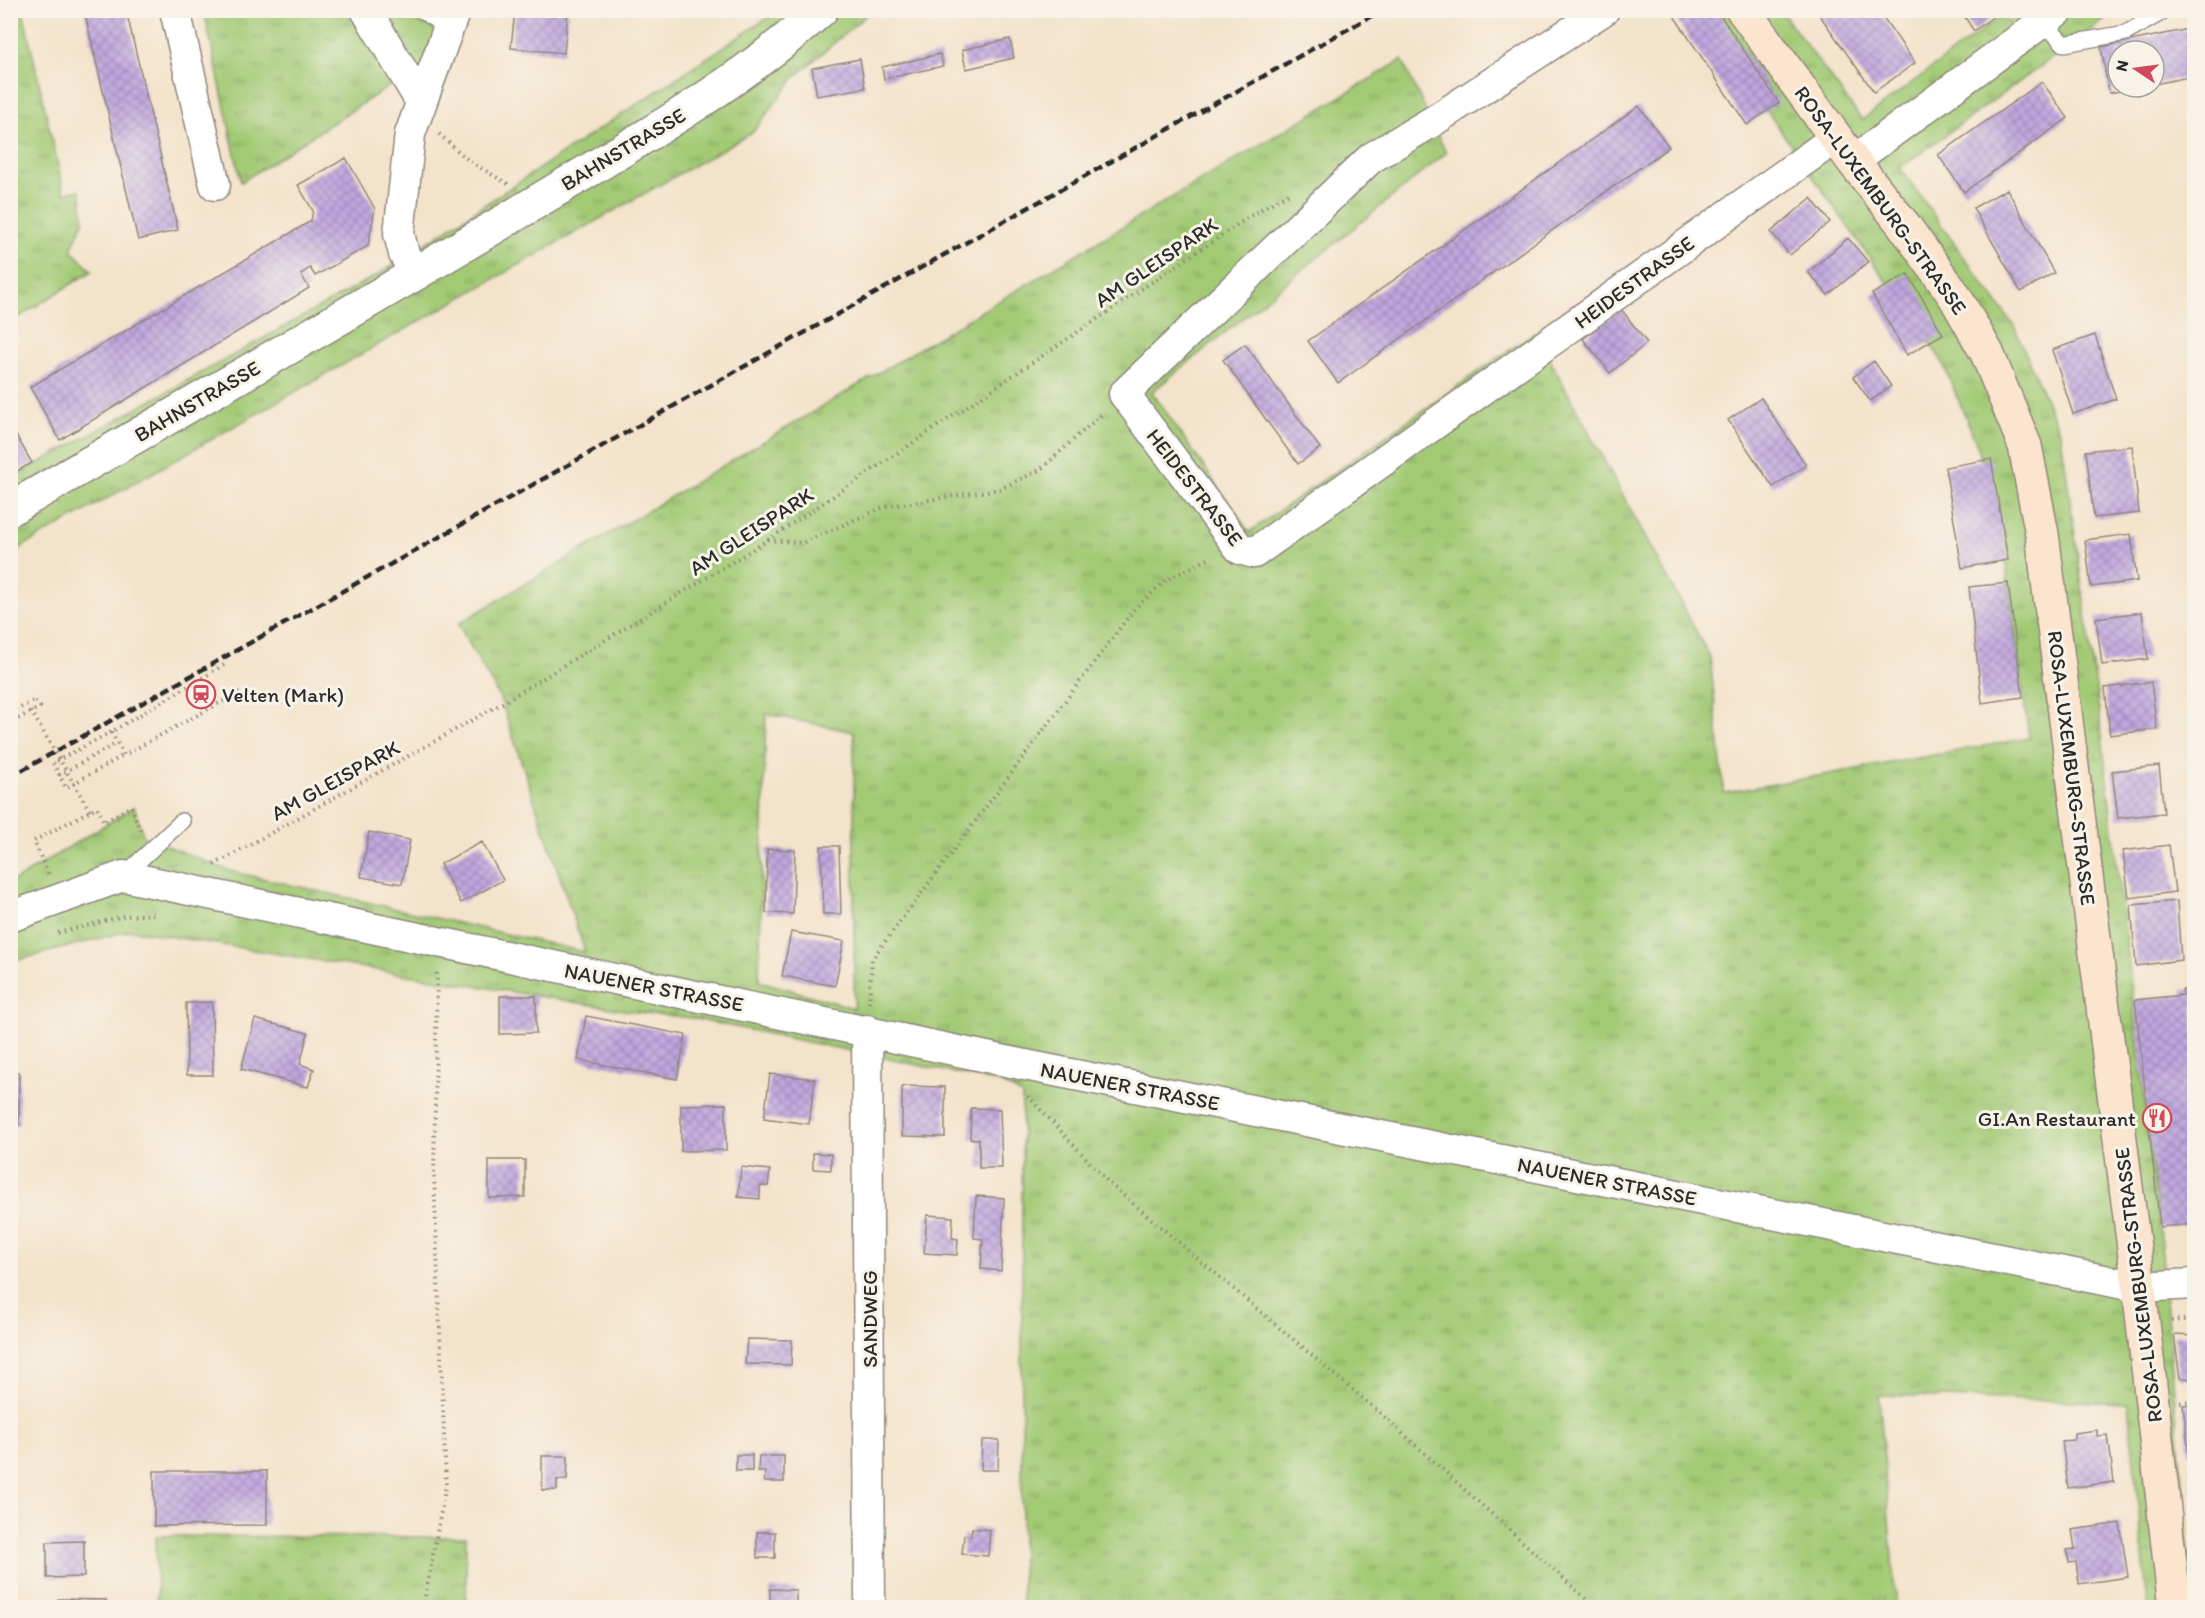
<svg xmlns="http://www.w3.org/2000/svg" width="2205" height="1618" font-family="Itim,sans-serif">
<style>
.grass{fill:url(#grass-tufts);stroke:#667a50;stroke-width:1.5;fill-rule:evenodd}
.building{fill:url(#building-cross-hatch)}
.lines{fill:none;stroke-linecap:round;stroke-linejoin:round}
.service-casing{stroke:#90877b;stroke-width:18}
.minor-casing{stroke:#90877b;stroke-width:33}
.tertiary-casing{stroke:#90877b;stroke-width:36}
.secondary-casing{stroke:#90877b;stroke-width:36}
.path{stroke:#90877b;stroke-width:4;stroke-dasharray:1.5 4.5;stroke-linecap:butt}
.service{stroke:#fff;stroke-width:15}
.minor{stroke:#fff;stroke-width:30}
.tertiary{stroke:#fff;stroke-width:33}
.secondary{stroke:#fce5cf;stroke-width:33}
.rail{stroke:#2b2b2b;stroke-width:4.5;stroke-dasharray:9 4.5;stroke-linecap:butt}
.path-bridge{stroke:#90877b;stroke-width:4;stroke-dasharray:1.5 4.5;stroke-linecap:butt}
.labels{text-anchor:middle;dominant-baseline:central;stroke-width:6;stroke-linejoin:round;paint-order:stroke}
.street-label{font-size:21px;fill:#2b2b2b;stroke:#f7f3e8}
.poi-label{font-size:21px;fill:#2b2b2b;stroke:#f7f3e8;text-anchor:start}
</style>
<defs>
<pattern id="grass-tufts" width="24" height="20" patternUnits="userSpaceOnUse" patternTransform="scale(1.5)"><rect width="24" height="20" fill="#a2ca75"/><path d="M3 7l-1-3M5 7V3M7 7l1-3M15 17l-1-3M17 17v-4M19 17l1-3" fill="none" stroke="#84a460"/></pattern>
<pattern id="building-cross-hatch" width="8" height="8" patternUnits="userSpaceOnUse" patternTransform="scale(1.5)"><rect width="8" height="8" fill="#c0a7df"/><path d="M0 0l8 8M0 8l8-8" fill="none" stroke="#9c88b5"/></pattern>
</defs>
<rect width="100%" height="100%" fill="#f7f3e8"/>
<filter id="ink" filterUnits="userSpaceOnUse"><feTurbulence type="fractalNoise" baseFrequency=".0167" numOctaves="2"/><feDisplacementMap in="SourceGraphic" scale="12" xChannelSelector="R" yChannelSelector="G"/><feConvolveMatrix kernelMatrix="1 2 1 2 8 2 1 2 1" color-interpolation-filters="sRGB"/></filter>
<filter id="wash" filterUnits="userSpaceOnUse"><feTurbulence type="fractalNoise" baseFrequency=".008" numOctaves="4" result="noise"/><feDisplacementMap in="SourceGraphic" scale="24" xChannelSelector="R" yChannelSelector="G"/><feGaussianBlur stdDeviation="1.35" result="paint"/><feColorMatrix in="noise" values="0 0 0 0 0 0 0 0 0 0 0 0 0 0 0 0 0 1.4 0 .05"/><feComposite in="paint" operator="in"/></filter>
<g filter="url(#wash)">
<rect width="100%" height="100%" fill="#f4e3cb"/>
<!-- grass -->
<path class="grass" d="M 23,11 L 64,193 L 80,190 L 84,220 L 71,250 L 92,271 L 11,322 L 10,11 Z
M 204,11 L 455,11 L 421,102 L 405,76 L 241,182 Z
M 778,11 L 871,11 L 795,77 L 753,132 L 11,553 L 10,479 L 381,273 Z
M 1697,11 L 1781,11 L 1862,120 L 2008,11 L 2117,11 L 1900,168 L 2014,326 L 2061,435 L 2097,695 L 2132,991 L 2161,1244 L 2193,1607 L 2148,1607 L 2128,1403 L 1879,1395 L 1896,1607 L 1022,1607 L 1022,1095 L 999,1082 L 692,1018 L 636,1012 L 131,930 L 11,962 L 11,883 L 134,807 L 144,837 L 230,871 L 585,952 L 500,698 L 458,624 L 1402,60 L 1446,153 L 1152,392 L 1249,532 L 1535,332 L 1710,657 L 1724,793 L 2029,738 L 2006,566 L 1978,447 L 1942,361 ZM 766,714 L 854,732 L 854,1008 L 759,981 Z
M 156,1536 L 466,1537 L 466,1607 L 157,1607 Z"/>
<g id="blocks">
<!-- building -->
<path class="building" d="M 84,10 L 126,10 L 178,230 L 138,240 Z
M 515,10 L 568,10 L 564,53 L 511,48 Z
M 1670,10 L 1717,10 L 1779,103 L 1747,125 Z
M 1816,10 L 1878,10 L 1915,63 L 1874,92 Z
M 1960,10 L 2002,10 L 1974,31 Z
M 2194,28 L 2194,76 L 2154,84 L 2154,51 L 2118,51 L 2118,87 L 2135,88 L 2109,93 L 2101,47 Z
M 1010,39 L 1014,58 L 966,69 L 962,50 Z
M 940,54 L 943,66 L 884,79 L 882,67 Z
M 860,59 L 865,88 L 817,96 L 812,68 Z
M 2042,82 L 2068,118 L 1964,192 L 1938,155 Z
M 1639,106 L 1669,147 L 1338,383 L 1308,341 Z
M 346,158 L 375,209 L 368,246 L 315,276 L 310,268 L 301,274 L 309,288 L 60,440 L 30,387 L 311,221 L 313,211 L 298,185 Z
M 2007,189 L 2054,273 L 2021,292 L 1973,208 Z
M 1811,198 L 1830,222 L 1790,255 L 1771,232 Z
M 1848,238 L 1868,262 L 1828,295 L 1808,272 Z
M 1908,274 L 1943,334 L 1907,355 L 1872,294 Z
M 1621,309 L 1647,343 L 1610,373 L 1583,339 Z
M 2095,335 L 2116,399 L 2073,414 L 2052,350 Z
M 1245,344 L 1320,448 L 1298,464 L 1223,360 Z
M 1874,361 L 1891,386 L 1870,401 L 1853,377 Z
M 1761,398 L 1806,465 L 1773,487 L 1728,420 Z
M 10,425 L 32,463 L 10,475 Z
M 2132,446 L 2139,513 L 2094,518 L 2086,451 Z
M 1991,459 L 2008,560 L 1962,568 L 1945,467 Z
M 2131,534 L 2137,581 L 2091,587 L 2085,540 Z
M 2008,583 L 2023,697 L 1982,703 L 1969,587 Z
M 2142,612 L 2148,659 L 2102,665 L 2096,618 Z
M 2151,682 L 2157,729 L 2110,735 L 2105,688 Z
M 2159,766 L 2164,813 L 2118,818 L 2112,771 Z
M 369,832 L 410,840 L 402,884 L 361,877 Z
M 482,842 L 503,880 L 461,903 L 440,864 Z
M 2169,845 L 2175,892 L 2129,898 L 2123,851 Z
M 821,846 L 839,846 L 841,914 L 823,914 Z
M 767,849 L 795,850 L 793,914 L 766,913 Z
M 2177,901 L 2181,960 L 2136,966 L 2131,905 Z
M 791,932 L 844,941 L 835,986 L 782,976 Z
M 2194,989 L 2194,1224 L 2160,1227 L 2135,1000 L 2183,995 L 2182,990 Z
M 500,996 L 536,996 L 536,1033 L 500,1034 Z
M 212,1002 L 213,1075 L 187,1075 L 186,1003 Z
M 586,1016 L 686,1035 L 677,1079 L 578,1060 Z
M 255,1019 L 308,1033 L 300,1064 L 314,1069 L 308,1087 L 241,1069 Z
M 10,1072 L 19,1072 L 19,1125 L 10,1125 Z
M 770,1074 L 815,1079 L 809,1124 L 764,1118 Z
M 902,1086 L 945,1087 L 945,1137 L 902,1136 Z
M 726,1104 L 726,1150 L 681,1151 L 681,1105 Z
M 971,1108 L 1000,1109 L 1002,1168 L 979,1168 L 979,1139 L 970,1139 Z
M 813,1153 L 831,1154 L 831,1170 L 813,1169 Z
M 489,1160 L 525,1160 L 525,1197 L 489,1198 Z
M 741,1167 L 770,1170 L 768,1186 L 760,1186 L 760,1199 L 738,1197 Z
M 976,1196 L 1004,1198 L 1001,1271 L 981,1269 L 983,1239 L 974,1238 Z
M 927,1215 L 953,1217 L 952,1238 L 958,1239 L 957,1255 L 924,1253 Z
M 2174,1335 L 2194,1336 L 2194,1379 L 2180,1378 Z
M 747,1339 L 792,1340 L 791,1365 L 745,1364 Z
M 2194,1404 L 2194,1453 L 2189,1454 L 2183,1405 Z
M 2097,1430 L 2097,1436 L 2108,1435 L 2114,1482 L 2068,1488 L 2062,1441 L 2074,1440 L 2074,1433 Z
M 982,1440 L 999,1440 L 998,1470 L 981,1470 Z
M 736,1455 L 752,1455 L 752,1471 L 736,1471 Z
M 542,1456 L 568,1456 L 567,1480 L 557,1480 L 557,1490 L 542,1490 Z
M 759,1456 L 784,1456 L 784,1482 L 764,1482 L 765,1472 L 758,1472 Z
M 2194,1464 L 2194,1492 L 2193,1492 L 2190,1465 Z
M 154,1471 L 267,1471 L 267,1525 L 154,1526 Z
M 2120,1523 L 2128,1577 L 2079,1584 L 2076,1562 L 2069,1563 L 2067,1550 L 2075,1549 L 2072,1530 Z
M 972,1528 L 990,1530 L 988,1556 L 962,1554 L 964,1535 L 971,1536 Z
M 757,1532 L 775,1532 L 775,1558 L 757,1558 Z
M 84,1541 L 84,1577 L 47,1578 L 47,1542 Z
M 770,1589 L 796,1590 L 796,1607 L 770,1607 Z
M 58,1599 L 106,1600 L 106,1608 L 57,1608 Z"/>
</g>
</g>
<g filter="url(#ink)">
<use href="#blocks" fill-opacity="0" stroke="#90877b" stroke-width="1.5"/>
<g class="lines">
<!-- service casing -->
<g class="service-casing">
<path id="service" d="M 421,10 L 448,29
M 2043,22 L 2064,44 L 2126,33 L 2166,10
M 123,876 L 182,821"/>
</g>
<!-- minor casing -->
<g class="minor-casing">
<path id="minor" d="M 175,10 L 215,185
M 366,10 L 421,102
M 1604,10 L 1435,120 L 1371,158 L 1124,394 L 1240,549 L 1254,553 L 1837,137
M 1853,161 L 2059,10
M 416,275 L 404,254 L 399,234 L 410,134 L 455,10
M 10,917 L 123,876 L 1030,1066 L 2139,1287 L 2194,1284
M 867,1030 L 870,1608"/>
</g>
<!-- tertiary casing -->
<g class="tertiary-casing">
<path id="tertiary" d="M 10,509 C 186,407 362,307 536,202 C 634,143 735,87 821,10"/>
</g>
<!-- secondary casing -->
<g class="secondary-casing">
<path id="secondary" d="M 1743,10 L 1853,161 L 1903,224 L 1954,295 L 1987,353 L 2025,446 L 2042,534 L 2139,1287 L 2175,1608"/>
</g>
<!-- path -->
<path class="path" d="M 439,134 L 469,161 L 508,184
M 768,540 L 802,543 L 884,507 L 1000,489 L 1040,470 L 1103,413
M 224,665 L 111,732 L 124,755 L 240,692
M 10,713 L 35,700 L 40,707 L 10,723
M 111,732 L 53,763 L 66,788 L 124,755
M 59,775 L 117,743
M 214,865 L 501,704 L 768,540 L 1261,209 L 1291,192
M 48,874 L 34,841 L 97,807 L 104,822 L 131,806 L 141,832
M 58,933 L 124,916 L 156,914
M 869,1003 L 872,959 L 1135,608 L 1166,580 L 1210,558
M 1028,1096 L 1110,1184 L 1380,1413 L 1596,1608
M 2171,1321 L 2194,1319
M 2180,1402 L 2194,1401
M 423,1608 L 446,1485 L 434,1175 L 437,969"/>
<!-- service -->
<use href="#service" class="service"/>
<!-- minor -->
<use href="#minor" class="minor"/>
<!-- tertiary -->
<use href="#tertiary" class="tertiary"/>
<!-- secondary -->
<use href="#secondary" class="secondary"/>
<!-- rail -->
<path class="rail" d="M 10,777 L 1382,10"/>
<!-- path-bridge -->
<path class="path-bridge" d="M 31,711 L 90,811"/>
</g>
</g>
<!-- icons -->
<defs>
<g id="station-ring" transform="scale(1.5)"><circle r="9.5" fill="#f7f3e8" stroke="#d1495b" stroke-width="1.5"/><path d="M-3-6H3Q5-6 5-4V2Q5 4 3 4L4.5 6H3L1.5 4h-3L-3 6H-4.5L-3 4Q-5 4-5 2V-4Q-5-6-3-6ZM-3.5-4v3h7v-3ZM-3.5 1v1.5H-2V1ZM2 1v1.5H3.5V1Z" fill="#d1495b"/></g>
<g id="restaurant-ring" transform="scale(1.5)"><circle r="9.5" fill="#f7f3e8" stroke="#d1495b" stroke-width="1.5"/><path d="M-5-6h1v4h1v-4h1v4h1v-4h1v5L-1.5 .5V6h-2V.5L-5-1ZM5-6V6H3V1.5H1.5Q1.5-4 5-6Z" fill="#d1495b"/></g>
</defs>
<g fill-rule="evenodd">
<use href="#station-ring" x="201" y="694"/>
<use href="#restaurant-ring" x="2157" y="1118"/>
</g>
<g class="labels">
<!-- street labels -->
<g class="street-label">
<text transform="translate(623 149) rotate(-31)">BAHNSTRASSE</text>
<text transform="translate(1881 200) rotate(54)">ROSA-LUXEMBURG-STRASSE</text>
<text transform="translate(1156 262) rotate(-34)">AM GLEISPARK</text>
<text transform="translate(1634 282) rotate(-36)">HEIDESTRASSE</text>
<text transform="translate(197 401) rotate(-30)">BAHNSTRASSE</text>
<text transform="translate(1195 487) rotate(52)">HEIDESTRASSE</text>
<text transform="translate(751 531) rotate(-33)">AM GLEISPARK</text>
<text transform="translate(2072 768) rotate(83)">ROSA-LUXEMBURG-STRASSE</text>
<text transform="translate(335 780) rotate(-29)">AM GLEISPARK</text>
<text transform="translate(654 987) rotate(11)">NAUENER STRASSE</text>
<text transform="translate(1130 1086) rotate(11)">NAUENER STRASSE</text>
<text transform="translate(1607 1181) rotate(11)">NAUENER STRASSE</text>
<text transform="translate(2138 1285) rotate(-97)">ROSA-LUXEMBURG-STRASSE</text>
<text transform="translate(869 1319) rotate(-90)">SANDWEG</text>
</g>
<!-- poi labels -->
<g class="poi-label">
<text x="222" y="694">Velten (Mark)</text>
<text x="2136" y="1118" text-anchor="end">GI.An Restaurant</text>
</g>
</g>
<!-- margin -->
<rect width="2205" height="1618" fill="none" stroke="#f7f3e8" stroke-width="36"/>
<!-- north arrow -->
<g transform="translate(2136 69) rotate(283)"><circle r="28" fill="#f7f3e8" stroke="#a5a39c" stroke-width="1.5"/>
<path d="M0-4.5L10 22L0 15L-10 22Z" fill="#d1495b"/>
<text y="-9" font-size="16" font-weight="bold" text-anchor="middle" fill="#2b2b2b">N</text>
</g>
</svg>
